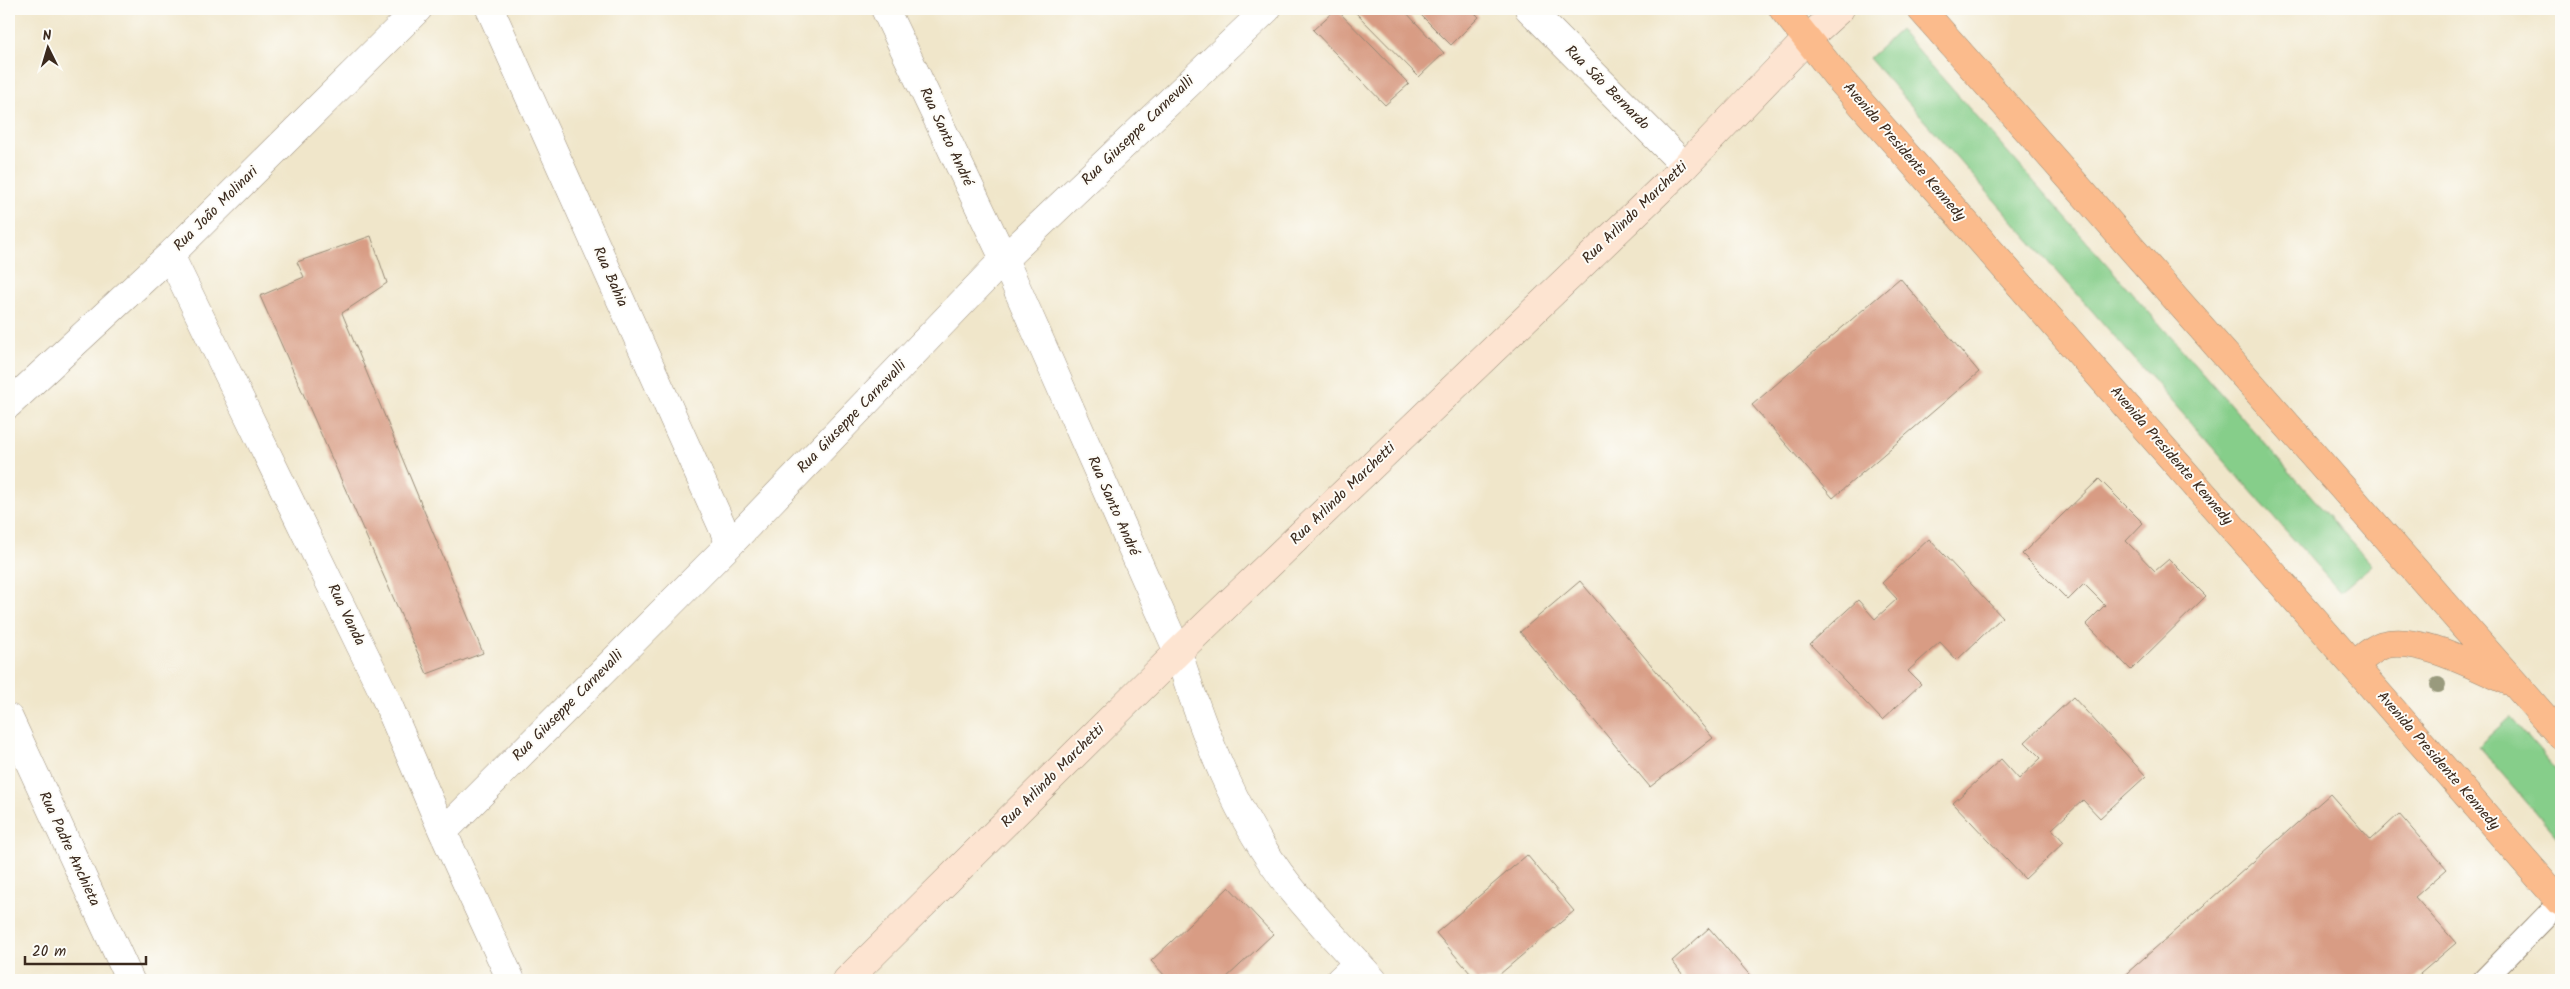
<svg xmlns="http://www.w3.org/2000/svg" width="2570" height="989" font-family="Kalam,sans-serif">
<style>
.green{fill:#86ce8a;stroke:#607c54}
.building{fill:#d89c84}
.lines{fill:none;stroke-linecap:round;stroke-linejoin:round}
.lane-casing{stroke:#968874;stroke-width:24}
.street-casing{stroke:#968874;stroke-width:29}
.secondary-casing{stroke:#968874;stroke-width:29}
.primary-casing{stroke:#968874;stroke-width:29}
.lane{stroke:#fff;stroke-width:22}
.street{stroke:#fff;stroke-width:28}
.secondary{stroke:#fde4d1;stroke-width:28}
.primary{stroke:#fbbb8c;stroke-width:28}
.tree{fill:#999a7d}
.labels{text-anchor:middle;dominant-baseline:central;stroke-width:4;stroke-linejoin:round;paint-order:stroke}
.street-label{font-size:15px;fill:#3b2a1e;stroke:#fdfcf7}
</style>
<rect width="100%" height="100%" fill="#fdfcf7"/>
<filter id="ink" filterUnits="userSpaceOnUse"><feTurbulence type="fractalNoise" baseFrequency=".02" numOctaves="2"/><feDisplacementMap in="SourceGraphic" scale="10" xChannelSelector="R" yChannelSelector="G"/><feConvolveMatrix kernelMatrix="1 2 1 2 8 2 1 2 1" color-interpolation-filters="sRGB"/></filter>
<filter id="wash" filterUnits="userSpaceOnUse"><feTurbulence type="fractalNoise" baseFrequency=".0096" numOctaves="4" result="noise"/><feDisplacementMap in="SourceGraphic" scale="20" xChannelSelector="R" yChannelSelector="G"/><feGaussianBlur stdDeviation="1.12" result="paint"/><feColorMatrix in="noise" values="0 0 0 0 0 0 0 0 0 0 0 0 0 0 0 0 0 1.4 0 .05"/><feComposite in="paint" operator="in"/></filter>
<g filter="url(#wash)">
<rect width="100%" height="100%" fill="#f0e6ca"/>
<!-- green -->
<path class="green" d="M 1900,30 L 2372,565 L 2340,592 L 1869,58 Z
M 2510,717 L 2561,775 L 2561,842 L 2478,746 Z"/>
<g id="blocks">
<!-- building -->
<path class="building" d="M 1336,9 L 1409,84 L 1385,105 L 1313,30 Z
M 1352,9 L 1403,9 L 1444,53 L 1419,77 Z
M 1415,9 L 1471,9 L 1479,17 L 1451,45 Z
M 371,236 L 387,283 L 342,313 L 483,653 L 427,674 L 260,296 L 304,277 L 297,262 Z
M 1900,278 L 1979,372 L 1833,498 L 1752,405 Z
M 2099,479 L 2143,523 L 2126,541 L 2155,571 L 2169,559 L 2206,596 L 2131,670 L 2086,624 L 2105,605 L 2084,584 L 2068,600 L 2022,554 Z
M 1929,539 L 2002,617 L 1957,660 L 1940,642 L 1908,671 L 1921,684 L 1882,720 L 1810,644 L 1858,600 L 1875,619 L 1897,599 L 1882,583 Z
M 1580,581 L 1713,738 L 1650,787 L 1520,632 Z
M 2073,697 L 2146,776 L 2100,818 L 2083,800 L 2052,829 L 2064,842 L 2025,879 L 1953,803 L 2001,759 L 2019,779 L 2041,758 L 2025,742 Z
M 2330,794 L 2371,840 L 2399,814 L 2447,869 L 2415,897 L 2456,943 L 2413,980 L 2119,980 Z
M 1527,855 L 1574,911 L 1493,980 L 1476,980 L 1436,933 Z
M 1229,887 L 1273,934 L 1224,980 L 1169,980 L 1151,961 Z
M 1709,928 L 1754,980 L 1687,980 L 1672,961 Z"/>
</g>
</g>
<g filter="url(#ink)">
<use href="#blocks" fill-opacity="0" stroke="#968874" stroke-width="1"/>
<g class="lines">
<!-- lane casing -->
<g class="lane-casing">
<path id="lane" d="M 2484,980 L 2561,901"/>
</g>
<!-- street casing -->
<g class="street-casing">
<path id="street" d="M 490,9 L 730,544
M 885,9 L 1004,259 L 1178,652 C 1203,732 1237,820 1290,887 C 1316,919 1345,949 1373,980
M 1529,9 L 1685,166
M 170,255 L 382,690 L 443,832 L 511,980
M 9,404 L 170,255 L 418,9
M 9,718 L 130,980
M 443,832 L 730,544 L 1004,259 L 1267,9
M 1340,980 L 1358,963"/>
</g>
<!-- secondary casing -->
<g class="secondary-casing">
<path id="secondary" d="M 847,980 L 1178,652 L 1685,166 L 1806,40 L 1840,9"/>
</g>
<!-- primary casing -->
<g class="primary-casing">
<path id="primary" d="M 1783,9 L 1836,75 L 2561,902
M 1921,9 L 2561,736
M 2354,665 C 2362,659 2373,648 2383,645 C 2420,635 2475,667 2509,681"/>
</g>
<!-- lane -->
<use href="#lane" class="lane"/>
<!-- street -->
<use href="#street" class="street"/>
<!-- secondary -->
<use href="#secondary" class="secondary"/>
<!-- primary -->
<use href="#primary" class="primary"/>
</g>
<!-- trees -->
<circle class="tree" cx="2438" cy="685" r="8"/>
</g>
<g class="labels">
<!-- street labels -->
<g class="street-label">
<text transform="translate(1607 88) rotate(45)">Rua São Bernardo</text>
<text transform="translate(1138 131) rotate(-44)">Rua Giuseppe Carnevalli</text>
<text transform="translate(946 137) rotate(65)">Rua Santo André</text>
<text transform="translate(1904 152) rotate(49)">Avenida Presidente Kennedy</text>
<text transform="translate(216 209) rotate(-45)">Rua João Molinari</text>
<text transform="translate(1635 213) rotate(-44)">Rua Arlindo Marchetti</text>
<text transform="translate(610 277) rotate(66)">Rua Bahia</text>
<text transform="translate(852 417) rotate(-46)">Rua Giuseppe Carnevalli</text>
<text transform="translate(2171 456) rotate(49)">Avenida Presidente Kennedy</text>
<text transform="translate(1343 494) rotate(-44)">Rua Arlindo Marchetti</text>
<text transform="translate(1113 506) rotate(66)">Rua Santo André</text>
<text transform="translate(346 615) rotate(64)">Rua Vanda</text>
<text transform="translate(568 706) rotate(-45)">Rua Giuseppe Carnevalli</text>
<text transform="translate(2438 761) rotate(49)">Avenida Presidente Kennedy</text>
<text transform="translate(1053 776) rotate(-45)">Rua Arlindo Marchetti</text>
<text transform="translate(69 849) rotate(65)">Rua Padre Anchieta</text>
</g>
</g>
<!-- margin -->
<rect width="2570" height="989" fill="none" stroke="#fdfcf7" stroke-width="30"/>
<!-- north arrow -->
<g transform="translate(48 48) rotate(355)" stroke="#fdfcf7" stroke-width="4" paint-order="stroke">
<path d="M0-4L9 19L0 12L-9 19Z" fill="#3b2a1e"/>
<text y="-8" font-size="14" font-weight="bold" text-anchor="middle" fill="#3b2a1e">N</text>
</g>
<!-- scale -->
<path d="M25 956v8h121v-8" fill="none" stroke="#3b2a1e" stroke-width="2.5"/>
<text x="32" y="956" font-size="15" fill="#3b2a1e" stroke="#fdfcf7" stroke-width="4" paint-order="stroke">20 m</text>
</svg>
